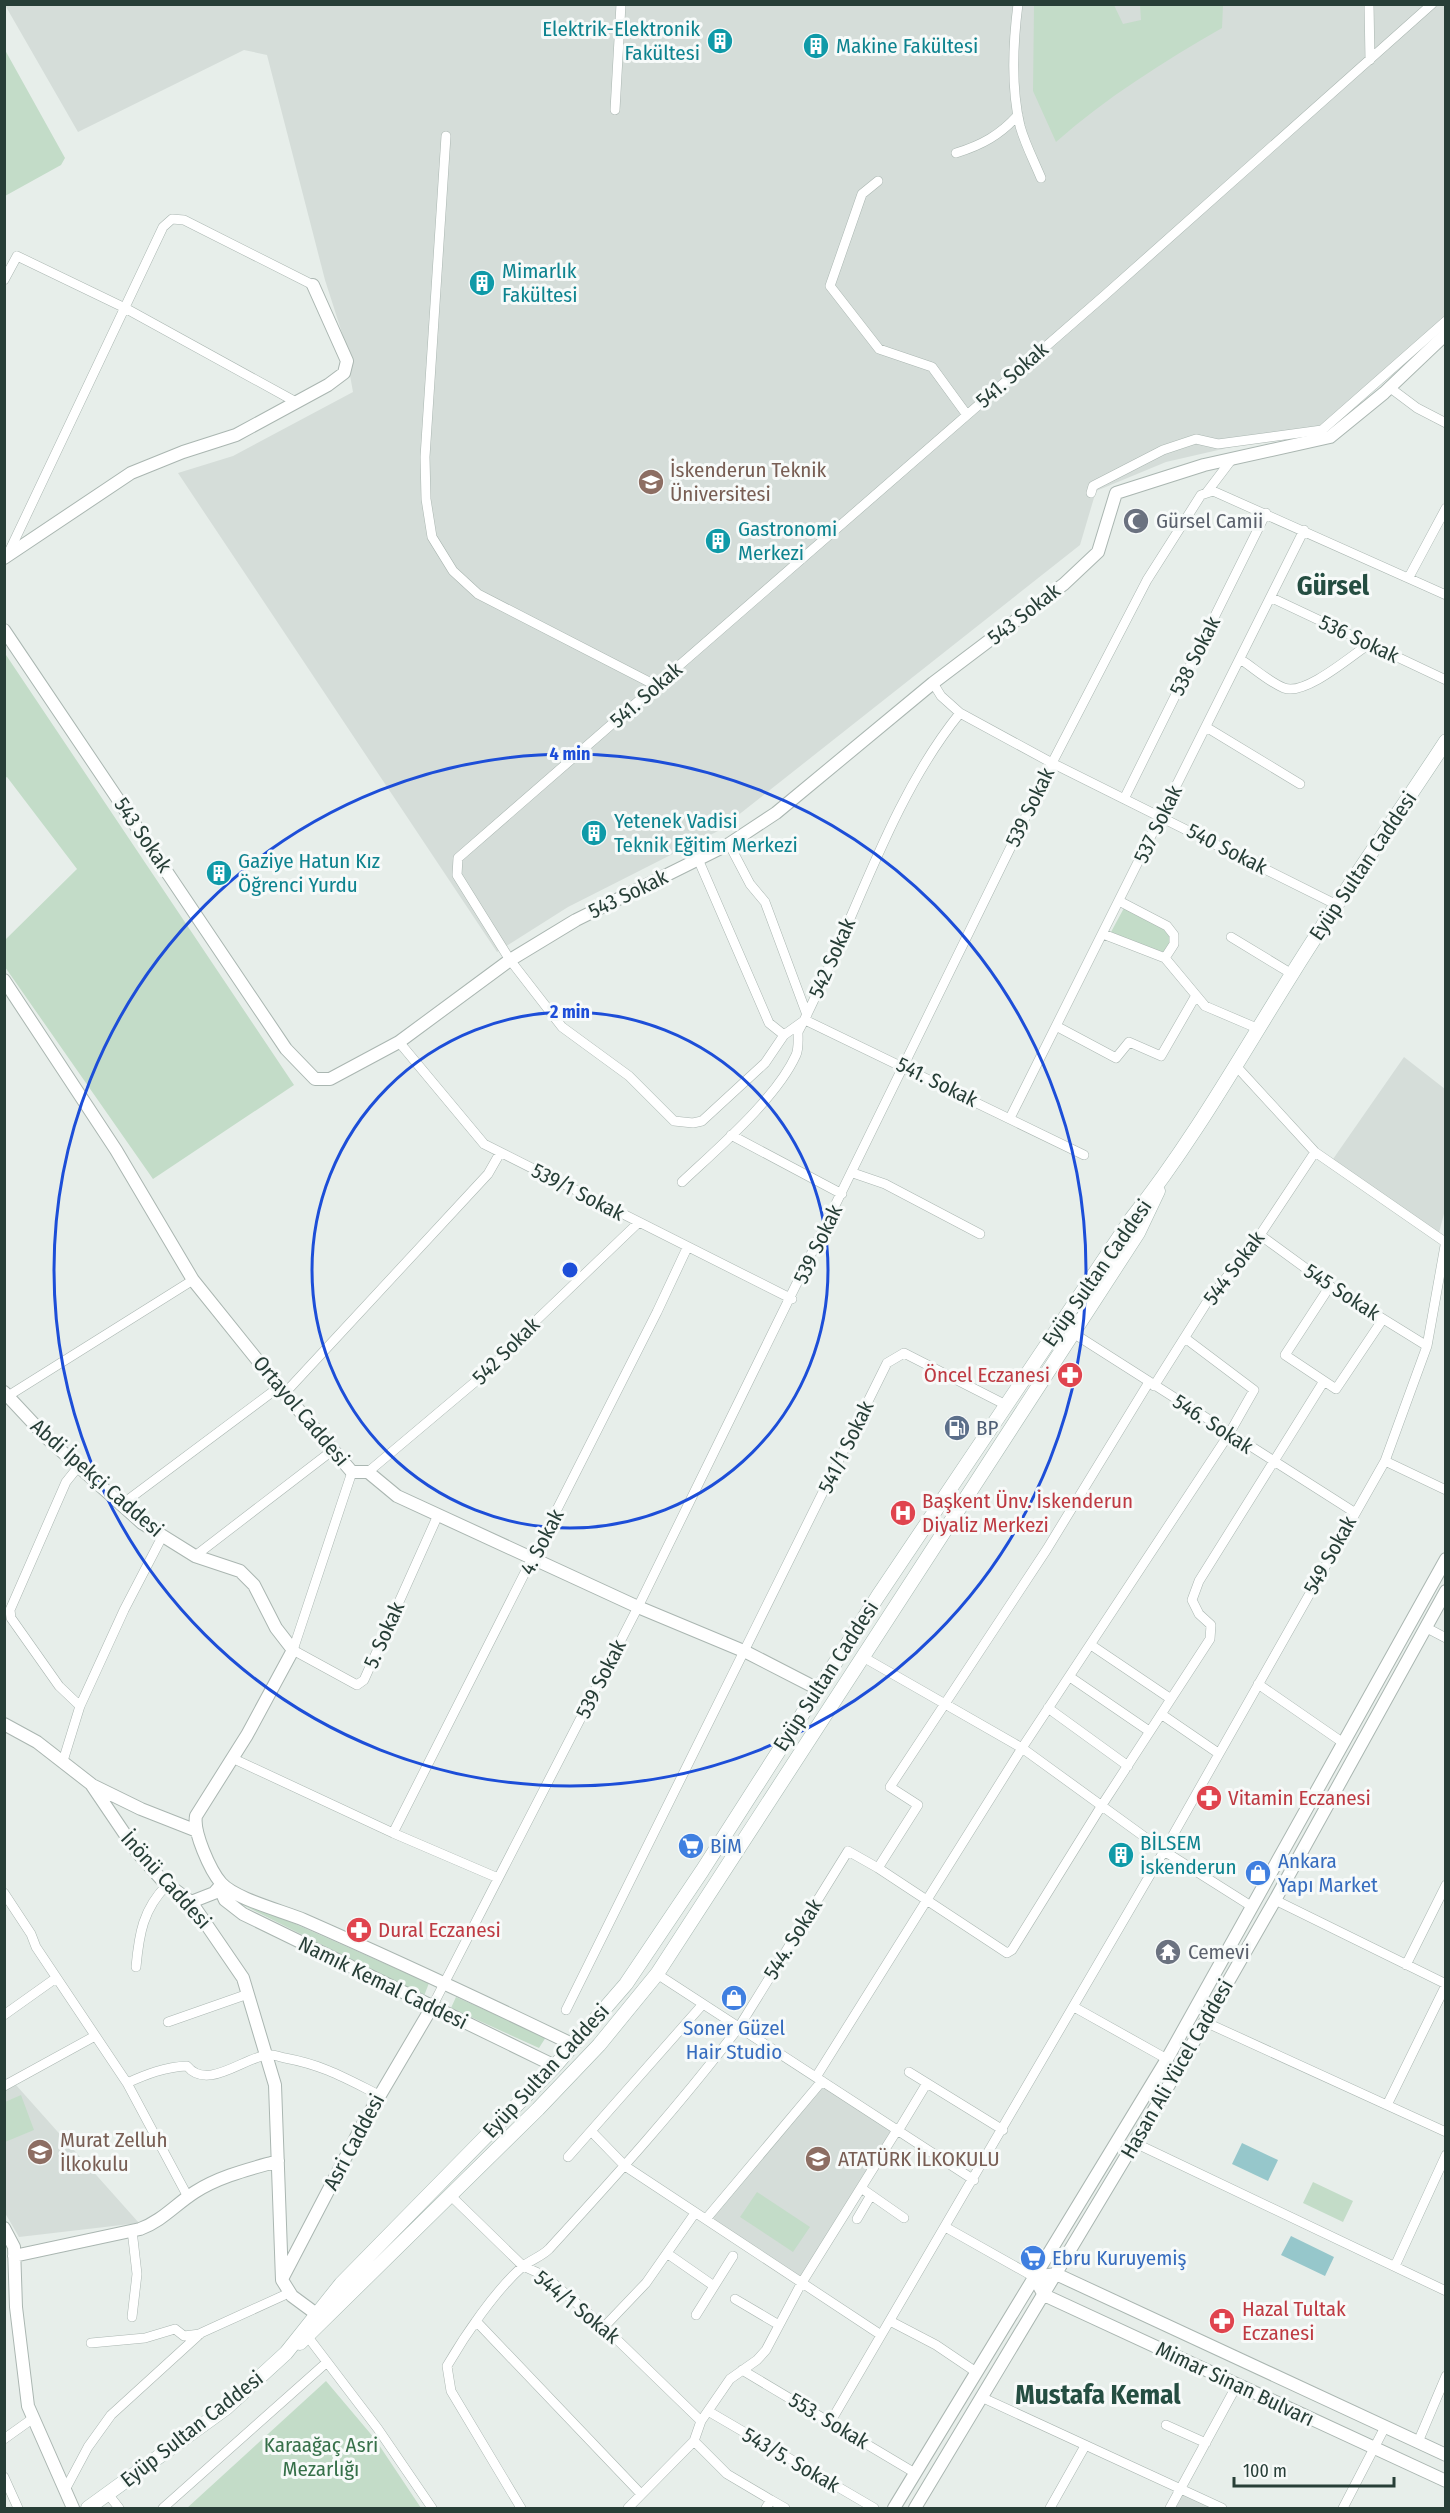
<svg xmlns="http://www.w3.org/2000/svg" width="1450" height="2513" font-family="'Fira Sans Condensed',sans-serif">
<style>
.built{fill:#d5ddd9}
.green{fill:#c3dcc8}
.water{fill:#96c7cb}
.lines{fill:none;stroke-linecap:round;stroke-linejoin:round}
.minor-casing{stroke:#aab6b1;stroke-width:10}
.tertiary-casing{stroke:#aab6b1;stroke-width:14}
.secondary-casing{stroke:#a6b8b1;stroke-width:15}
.minor{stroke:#fff;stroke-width:9}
.tertiary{stroke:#fff;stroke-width:12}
.secondary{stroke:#fff;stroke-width:14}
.ring{fill:none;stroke:#1d4ed8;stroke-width:3}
.labels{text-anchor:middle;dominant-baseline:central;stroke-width:6;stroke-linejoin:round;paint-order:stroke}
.culture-label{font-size:21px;fill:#0d838f;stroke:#f7faf9;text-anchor:start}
.street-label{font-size:21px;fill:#273e37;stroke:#f7faf9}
.education-label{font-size:21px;fill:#785e54;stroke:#f7faf9;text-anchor:start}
.worship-label{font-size:21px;fill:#5b616d;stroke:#f7faf9;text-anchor:start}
.health-label{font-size:21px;fill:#be3a42;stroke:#f7faf9;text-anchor:start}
.service-label{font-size:21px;fill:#4e5e75;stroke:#f7faf9;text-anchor:start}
.shop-label{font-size:21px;fill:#366cbe;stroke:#f7faf9;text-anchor:start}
.park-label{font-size:21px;fill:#367049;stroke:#f7faf9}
.district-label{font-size:27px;font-weight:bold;fill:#254e42;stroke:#f7faf9}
.centre{fill:#1d4ed8;stroke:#f7faf9;stroke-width:3}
.ring-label{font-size:18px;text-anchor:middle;font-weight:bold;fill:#1d4ed8;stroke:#f7faf9;stroke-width:6;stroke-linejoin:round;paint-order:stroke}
</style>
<rect width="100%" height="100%" fill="#e7eeea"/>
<!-- built -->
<path class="built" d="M 5,5 L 1445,5 L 1445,327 L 1324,434 L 1253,442 L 1166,462 L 1096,491 L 1080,545 L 718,831 L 568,907 L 497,952 L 178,473 L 233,456 L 353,392 L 343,336 L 325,280 L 267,55 L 244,50 L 78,132 Z
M 1404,1057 L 1445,1089 L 1446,1206 L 1439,1233 L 1331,1162 Z
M 822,2081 L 897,2130 L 801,2284 L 706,2219 Z
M 16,2085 L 139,2223 L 19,2237 L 5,2213 L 4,2090 Z
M 1181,2489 L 1222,2508 L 1170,2508 Z"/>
<!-- green -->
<path class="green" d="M 1034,5 L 1114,5 L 1123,24 L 1141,20 L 1140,5 L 1223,5 L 1222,28 C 1163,62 1107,97 1056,142 L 1033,91 Z
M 5,50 L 65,158 L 61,165 L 5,196 Z
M 4,652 L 294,1085 L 153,1179 L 5,967 L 5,940 L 77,869 L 7,777 L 5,778 Z
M 1124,908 L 1161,926 L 1170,936 L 1171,941 L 1164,954 L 1111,932 Z
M 241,1900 L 429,1983 L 424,1996 L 243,1905 L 239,1904 Z
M 456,1997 L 546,2037 L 539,2048 L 451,2008 Z
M 21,2095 L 34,2130 L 5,2142 L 5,2102 Z
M 1313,2182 L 1353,2201 L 1343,2222 L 1303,2203 Z
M 757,2192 L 810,2227 L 793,2252 L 740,2217 Z
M 326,2381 L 375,2439 L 421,2508 L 187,2508 Z"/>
<!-- water -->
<path class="water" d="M 1242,2143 L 1278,2160 L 1268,2181 L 1232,2164 Z
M 1291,2236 L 1334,2257 L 1325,2276 L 1281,2255 Z"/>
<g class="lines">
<!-- minor casing -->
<g class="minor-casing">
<path id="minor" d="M 1018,4 C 1013,43 1011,88 1020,126 C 1025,144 1034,161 1041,178
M 1369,4 L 1370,60
M 615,110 L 621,4
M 446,136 L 425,457 L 426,499 L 432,537 L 453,571 L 478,594 L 657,686
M 956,153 C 982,145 1000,135 1018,115
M 878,181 L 862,194 L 830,286 L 879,349 L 932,367 L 967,415
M 4,280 L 17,256 L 125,308 L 296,402
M 1389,387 L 1417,408 L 1446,423
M 1207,492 L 1232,459
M 1091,493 L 1093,486 L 1163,450 L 1196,439 L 1218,444 L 1322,430 L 1446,321
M 8,554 L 163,227 L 172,219 L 184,220 L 313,285
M 1409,577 L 1446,508
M 1272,598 L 1446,680
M 1240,659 C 1254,668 1269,682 1284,688 C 1305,696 1351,656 1369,644
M 933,683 L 941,696 L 960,713 L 1052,763 L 1337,905
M 1206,727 L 1300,784
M 1124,799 L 1266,513
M 729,844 L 750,884 L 765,902 L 807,1015
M 698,859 L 769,1023 L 784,1035
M 1119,901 L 1167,926 L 1174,935 L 1174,944 L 1165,958
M 1103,934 L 1165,958 L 1205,1006 L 1259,1029
M 1231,937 L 1292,974
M 1056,1026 L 1116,1058 L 1129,1042 L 1161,1056 L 1195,997
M 399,1042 L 484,1144 L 792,1299
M 1237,1067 L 1315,1152 L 1445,1242
M 1010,1118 L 1304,530
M 731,1135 L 842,1194
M 1084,1155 L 805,1020 L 784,1035 L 765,1063 L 702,1121 L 693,1123 L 674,1121 L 629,1076 L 562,1027 L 510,960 L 457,875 L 458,858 L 1105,295 L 1432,4
M 853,1173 L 885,1184 L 980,1234
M 682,1182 C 717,1149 776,1099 796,1055 C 799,1048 798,1039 798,1032 C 852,930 887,803 960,713
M 1260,1235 L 1330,1286 L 1427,1346
M 1330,1286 L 1285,1355 L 1336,1389 L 1383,1319
M 1073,1333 L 1354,1512
M 1149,1382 L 1047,1549 L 890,1787 L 918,1805 L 878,1868 L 1007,1953 L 1012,1950 L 1102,1805 L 1210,1639 L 1211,1625 L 1199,1614 L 1192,1600 L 1199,1581 L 1324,1381
M 1154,1386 L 1207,1302 L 1260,1235 L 1315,1152
M 285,1393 L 488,1174 L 500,1153
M 8,1396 L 193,1280
M 1385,1461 L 1446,1490
M 78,1467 L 66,1482 L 10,1610 L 11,1618 L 59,1686 L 80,1706
M 352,1472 L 293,1650 L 357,1685 L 364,1680 L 438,1515
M 368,1472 L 488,1371 L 522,1334 L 638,1223
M 121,1505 L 279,1387
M 195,1556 L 333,1450
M 1425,1627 L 1446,1638
M 1091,1645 L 1171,1699
M 863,1657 L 1022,1748 L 1164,1851 L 1251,1906
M 1070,1677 L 1149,1731
M 1258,1684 L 1342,1742
M 1048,1708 L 1128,1766
M 1161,1714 L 1218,1753
M 232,1758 L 393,1833 L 498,1878
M 63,1761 L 80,1706 L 124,1610 L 162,1537
M 393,1833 L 657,1312 L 687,1248
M 4,1893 L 31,1934 L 36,1947 L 127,2083 L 188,2197
M 1275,1900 L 1446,1984
M 1406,1965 L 1446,1885
M 136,1967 C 139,1934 143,1909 167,1885
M 657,1974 L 974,2180
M 432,2007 L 638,1607 L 1052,763 L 1147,580 L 1201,495 L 1213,491 L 1446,595
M 1074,2007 L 1167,2059
M 566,2010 L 887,1363 L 904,1353 L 1006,1405
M 4,2015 L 56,1978
M 168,2022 L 248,1994
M 1205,2022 L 1446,2132
M 909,2072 L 1003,2130
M 816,2077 L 1022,1748 L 1229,1434 L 1254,1390 L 1185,1338
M 127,2083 C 147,2074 165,2067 187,2066 C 207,2091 243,2058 267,2055 C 272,2054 280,2057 285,2058 C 323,2065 345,2078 379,2095
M 4,2086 L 95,2036
M 1387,2105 L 1446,1985
M 591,2131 L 625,2166 L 881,2335
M 898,2131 L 927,2083
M 1135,2143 L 1446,2291
M 568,2157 L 703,2004
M 861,2188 L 904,2218
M 451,2196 L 523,2266 L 545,2276 L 604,2327 L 701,2421
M 706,2219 L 822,2081
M 857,2219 L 871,2195
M 947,2228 L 1034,2277
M 132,2230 L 137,2274 L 132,2317
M 668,2254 L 714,2286
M 1395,2266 L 1446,2155
M 735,2299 L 779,2325
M 696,2315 L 733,2256
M 476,2321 L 641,2494
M 890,2321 L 936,2345 L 976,2372
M 604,2327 L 646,2283 L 695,2213
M 308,2337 L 378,2429 L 432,2508
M 91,2343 L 145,2338 L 175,2329 L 184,2336 L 200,2334
M 742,2370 L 915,2473
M 981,2397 L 1222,2508
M 708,2411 L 874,2508
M 831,2421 L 1164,1851 L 1385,1461 L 1427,1346 L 1446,1240
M 1166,2425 L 1206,2443
M 4,2439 L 32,2419
M 694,2441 L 727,2474 L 771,2500
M 1418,2442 L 1446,2376
M 4,2477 L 18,2508
M 65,2490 L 88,2447 L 111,2415 L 201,2333 L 289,2293
M 108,2494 L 119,2508
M 163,2508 L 326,2363
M 521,2508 L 451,2391 L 447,2366 C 465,2335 495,2291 522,2267 C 530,2260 541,2257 549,2249 C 614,2178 680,2105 739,2027 L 848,1851 L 878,1868
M 628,2508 L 694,2441 L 701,2421 L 730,2379 L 757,2360 L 766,2350 L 801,2284 L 897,2130
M 766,2508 L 771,2500 L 785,2508
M 1050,2508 L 1085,2446
M 1170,2508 L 1237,2385
M 1343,2508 L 1385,2427"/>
</g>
<!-- tertiary casing -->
<g class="tertiary-casing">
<path id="tertiary" d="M 4,558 L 131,473 L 183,452 L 236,435 L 328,385 L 344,373 L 347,361 L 313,285
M 4,630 L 286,1049 L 315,1079 L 330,1079 L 399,1042 L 510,960 L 576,920 L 729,844 L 776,813 L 933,683 L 1064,584 L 1098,552 L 1116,493 L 1204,465 L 1330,437 L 1384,393 L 1446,334
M 4,980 L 116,1150 L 193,1280 L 279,1387 L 352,1472 L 368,1472 L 397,1496 L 638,1607 L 746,1652 L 818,1689
M 4,1392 L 48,1439 L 142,1523 L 195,1556 L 240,1571 L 254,1585 L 276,1628 L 293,1650 L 247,1735 L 196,1816 C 193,1832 210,1870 221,1883 C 235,1899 283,1911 304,1920 C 395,1960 485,2002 574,2045
M 4,1724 L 37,1742 L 91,1784 L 137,1852 L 162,1880 L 191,1902 L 243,1978 L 275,2085 L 282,2280 L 292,2296 L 315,2313
M 92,1785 L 141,1809 L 197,1831
M 220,1889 L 225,1900 L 243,1914 L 555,2066
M 191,1902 L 214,1893 L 222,1884
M 4,2228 L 14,2247 L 16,2307 L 28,2406 L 73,2508
M 14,2256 L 140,2229 C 162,2221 176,2204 195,2192 C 220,2176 250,2169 278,2161
M 282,2279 L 363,2124 L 432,2007
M 1446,2455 L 1056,2274 L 1034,2277 L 1044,2295 L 1446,2481
M 894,2508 L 1167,2059 L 1446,1559
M 915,2508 L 1166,2090 L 1275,1900 L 1446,1591"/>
</g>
<!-- secondary casing -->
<g class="secondary-casing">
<path id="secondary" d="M 300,2343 L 538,2109 L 599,2045 L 657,1974 L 1138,1233 L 1158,1191
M 88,2508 L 226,2408 L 286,2353 L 341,2284 L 555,2066 L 626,1984 L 702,1871 L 878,1596 L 1132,1218 C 1193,1141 1240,1057 1292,974 C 1341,895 1395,819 1446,741"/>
</g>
<!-- minor -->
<use href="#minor" class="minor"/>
<!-- tertiary -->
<use href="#tertiary" class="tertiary"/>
<!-- secondary -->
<use href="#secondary" class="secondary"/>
</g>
<!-- distance rings -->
<g class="ring">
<circle cx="570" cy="1270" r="258"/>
<circle cx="570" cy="1270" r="516"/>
</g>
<!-- icons -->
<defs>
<g id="building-disc" transform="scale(1.35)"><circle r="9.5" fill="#0f9aa8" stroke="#f7faf9"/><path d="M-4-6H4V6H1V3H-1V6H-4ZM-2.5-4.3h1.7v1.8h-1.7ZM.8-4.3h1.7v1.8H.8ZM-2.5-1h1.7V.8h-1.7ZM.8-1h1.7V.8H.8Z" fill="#fff"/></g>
<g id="university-disc" transform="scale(1.35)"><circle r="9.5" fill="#8d6e63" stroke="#f7faf9"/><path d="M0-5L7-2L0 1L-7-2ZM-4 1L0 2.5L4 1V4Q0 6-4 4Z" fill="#fff"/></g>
<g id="mosque-disc" transform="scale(1.35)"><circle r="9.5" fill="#6b7280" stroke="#f7faf9"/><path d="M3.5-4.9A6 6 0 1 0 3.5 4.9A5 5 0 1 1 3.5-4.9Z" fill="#fff"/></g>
<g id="pharmacy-disc" transform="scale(1.35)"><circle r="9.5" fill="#e0444e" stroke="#f7faf9"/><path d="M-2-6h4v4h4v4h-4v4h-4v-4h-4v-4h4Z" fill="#fff"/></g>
<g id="fuel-disc" transform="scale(1.35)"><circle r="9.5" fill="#5c6f8a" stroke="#f7faf9"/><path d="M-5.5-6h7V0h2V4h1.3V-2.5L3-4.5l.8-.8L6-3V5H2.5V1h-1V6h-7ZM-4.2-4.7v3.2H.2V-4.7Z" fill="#fff"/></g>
<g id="hospital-disc" transform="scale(1.35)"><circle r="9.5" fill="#e0444e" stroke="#f7faf9"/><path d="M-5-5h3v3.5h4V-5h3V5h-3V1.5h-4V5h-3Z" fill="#fff"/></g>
<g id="supermarket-disc" transform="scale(1.35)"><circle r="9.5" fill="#3f7fe0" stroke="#f7faf9"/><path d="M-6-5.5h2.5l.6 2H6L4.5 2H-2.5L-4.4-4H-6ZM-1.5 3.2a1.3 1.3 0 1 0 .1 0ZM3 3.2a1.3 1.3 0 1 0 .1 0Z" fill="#fff"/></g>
<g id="shop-disc" transform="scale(1.35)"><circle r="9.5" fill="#3f7fe0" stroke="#f7faf9"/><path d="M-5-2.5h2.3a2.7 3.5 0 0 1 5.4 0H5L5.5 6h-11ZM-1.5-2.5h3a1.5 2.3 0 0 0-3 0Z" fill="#fff"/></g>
<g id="temple-disc" transform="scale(1.35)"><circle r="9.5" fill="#6b7280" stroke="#f7faf9"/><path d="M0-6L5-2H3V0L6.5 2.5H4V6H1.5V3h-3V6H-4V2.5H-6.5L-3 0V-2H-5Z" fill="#fff"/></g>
<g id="school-disc" transform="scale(1.35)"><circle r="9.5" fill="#8d6e63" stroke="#f7faf9"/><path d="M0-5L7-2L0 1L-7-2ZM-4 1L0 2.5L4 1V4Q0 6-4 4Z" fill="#fff"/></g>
</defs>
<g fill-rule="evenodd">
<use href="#building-disc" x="720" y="41"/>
<use href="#building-disc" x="816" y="46"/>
<use href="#building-disc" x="482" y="283"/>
<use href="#university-disc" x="651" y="482"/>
<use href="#mosque-disc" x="1136" y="521"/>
<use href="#building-disc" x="718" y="541"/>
<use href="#building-disc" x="594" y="833"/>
<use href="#building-disc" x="219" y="873"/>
<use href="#pharmacy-disc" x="1070" y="1375"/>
<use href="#fuel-disc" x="957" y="1428"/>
<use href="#hospital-disc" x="903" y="1513"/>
<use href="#pharmacy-disc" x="1209" y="1798"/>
<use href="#supermarket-disc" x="691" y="1846"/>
<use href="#building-disc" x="1121" y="1855"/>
<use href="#shop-disc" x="1258" y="1873"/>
<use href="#pharmacy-disc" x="359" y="1930"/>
<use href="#temple-disc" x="1168" y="1952"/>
<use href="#shop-disc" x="734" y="1998"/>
<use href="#school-disc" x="40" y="2152"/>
<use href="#school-disc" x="818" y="2159"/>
<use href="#supermarket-disc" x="1033" y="2258"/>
<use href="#pharmacy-disc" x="1222" y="2321"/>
</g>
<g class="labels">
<!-- culture labels -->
<g class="culture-label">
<text x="700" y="29" text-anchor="end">Elektrik-Elektronik<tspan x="700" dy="24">Fakültesi</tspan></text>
<text x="836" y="46">Makine Fakültesi</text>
<text x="502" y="271">Mimarlık<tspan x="502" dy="24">Fakültesi</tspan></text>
<text x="738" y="529">Gastronomi<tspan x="738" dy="24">Merkezi</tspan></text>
<text x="614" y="821">Yetenek Vadisi<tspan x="614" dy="24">Teknik Eğitim Merkezi</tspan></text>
<text x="238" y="861">Gaziye Hatun Kız<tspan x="238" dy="24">Öğrenci Yurdu</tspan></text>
<text x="1140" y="1843">BİLSEM<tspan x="1140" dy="24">İskenderun</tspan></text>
</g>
<!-- street labels -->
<g class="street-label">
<text transform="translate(1012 375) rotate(-41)">541. Sokak</text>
<text transform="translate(1024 614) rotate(-38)">543 Sokak</text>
<text transform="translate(1359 639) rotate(25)">536 Sokak</text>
<text transform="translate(1195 656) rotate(-63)">538 Sokak</text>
<text transform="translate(646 695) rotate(-41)">541. Sokak</text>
<text transform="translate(1030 807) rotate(-64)">539 Sokak</text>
<text transform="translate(1158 824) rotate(-64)">537 Sokak</text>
<text transform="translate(143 835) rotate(56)">543 Sokak</text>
<text transform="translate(1227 849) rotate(27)">540 Sokak</text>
<text transform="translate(1363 866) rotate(-56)">Eyüp Sultan Caddesi</text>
<text transform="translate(628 894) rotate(-26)">543 Sokak</text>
<text transform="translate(832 958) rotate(-66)">542 Sokak</text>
<text transform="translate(937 1082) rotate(26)">541. Sokak</text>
<text transform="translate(578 1192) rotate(27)">539/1 Sokak</text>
<text transform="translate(818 1244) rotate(-64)">539 Sokak</text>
<text transform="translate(1234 1268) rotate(-53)">544 Sokak</text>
<text transform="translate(1097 1273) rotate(-55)">Eyüp Sultan Caddesi</text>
<text transform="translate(1342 1292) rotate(33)">545 Sokak</text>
<text transform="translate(506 1351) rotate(-45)">542 Sokak</text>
<text transform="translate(301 1411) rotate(50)">Ortayol Caddesi</text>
<text transform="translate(1213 1424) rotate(33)">546. Sokak</text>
<text transform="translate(846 1447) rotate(-64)">541/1 Sokak</text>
<text transform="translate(97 1478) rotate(41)">Abdi İpekçi Caddesi</text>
<text transform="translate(542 1542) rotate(-63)">4. Sokak</text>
<text transform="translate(1330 1555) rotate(-61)">549 Sokak</text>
<text transform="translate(384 1635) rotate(-66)">5. Sokak</text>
<text transform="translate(826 1676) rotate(-57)">Eyüp Sultan Caddesi</text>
<text transform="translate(601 1679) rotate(-63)">539 Sokak</text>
<text transform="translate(166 1880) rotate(48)">İnönü Caddesi</text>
<text transform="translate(793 1939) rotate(-58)">544. Sokak</text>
<text transform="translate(383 1983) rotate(26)">Namık Kemal Caddesi</text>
<text transform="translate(1177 2069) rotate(-60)">Hasan Ali Yücel Caddesi</text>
<text transform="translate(546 2071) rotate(-47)">Eyüp Sultan Caddesi</text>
<text transform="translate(354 2142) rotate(-62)">Asri Caddesi</text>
<text transform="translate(577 2307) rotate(39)">544/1 Sokak</text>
<text transform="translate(1235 2384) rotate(25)">Mimar Sinan Bulvarı</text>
<text transform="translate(829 2421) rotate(31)">553. Sokak</text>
<text transform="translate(192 2429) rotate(-38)">Eyüp Sultan Caddesi</text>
<text transform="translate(791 2460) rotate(30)">543/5. Sokak</text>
</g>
<!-- education labels -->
<g class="education-label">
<text x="670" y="470">İskenderun Teknik<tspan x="670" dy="24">Üniversitesi</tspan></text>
<text x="60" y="2140">Murat Zelluh<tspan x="60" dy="24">İlkokulu</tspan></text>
<text x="838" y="2159">ATATÜRK İLKOKULU</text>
</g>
<!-- worship labels -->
<g class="worship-label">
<text x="1156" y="521">Gürsel Camii</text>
<text x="1188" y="1952">Cemevi</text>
</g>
<!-- health labels -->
<g class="health-label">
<text x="1050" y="1375" text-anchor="end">Öncel Eczanesi</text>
<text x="922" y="1501">Başkent Ünv. İskenderun<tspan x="922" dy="24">Diyaliz Merkezi</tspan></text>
<text x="1228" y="1798">Vitamin Eczanesi</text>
<text x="378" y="1930">Dural Eczanesi</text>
<text x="1242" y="2309">Hazal Tultak<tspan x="1242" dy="24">Eczanesi</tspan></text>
</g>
<!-- service labels -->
<g class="service-label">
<text x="976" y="1428">BP</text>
</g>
<!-- shop labels -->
<g class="shop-label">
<text x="710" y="1846">BİM</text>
<text x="1278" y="1861">Ankara<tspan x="1278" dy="24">Yapı Market</tspan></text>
<text x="734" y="2028" text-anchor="middle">Soner Güzel<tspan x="734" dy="24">Hair Studio</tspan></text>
<text x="1052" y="2258">Ebru Kuruyemiş</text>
</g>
<!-- park labels -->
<g class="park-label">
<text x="321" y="2445">Karaağaç Asri<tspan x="321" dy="24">Mezarlığı</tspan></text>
</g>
<!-- district labels -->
<g class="district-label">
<text x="1333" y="586">Gürsel</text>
<text x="1098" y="2395">Mustafa Kemal</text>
</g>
</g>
<circle cx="570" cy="1270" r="9" class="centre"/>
<g class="ring-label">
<text x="570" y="760">4 min</text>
<text x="570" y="1018">2 min</text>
</g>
<!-- border -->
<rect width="1450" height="2513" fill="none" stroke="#273e37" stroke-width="12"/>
<!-- scale -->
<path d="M1234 2477v9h160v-9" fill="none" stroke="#273e37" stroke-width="3"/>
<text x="1243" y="2477" font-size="18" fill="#273e37" stroke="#f7faf9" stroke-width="4.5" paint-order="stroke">100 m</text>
</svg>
